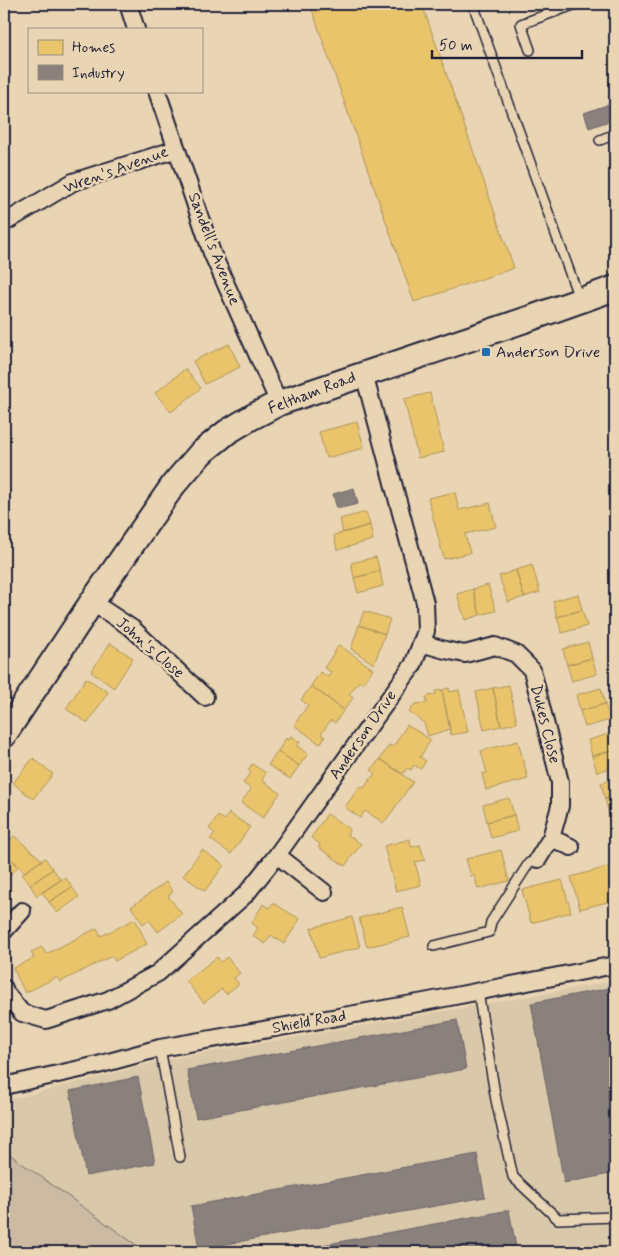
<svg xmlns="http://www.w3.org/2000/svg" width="619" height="1256" font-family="Mynerve,sans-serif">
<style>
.built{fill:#dac8aa}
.green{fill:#ccbba2;stroke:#776e6e}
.homes{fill:#e9c46a;stroke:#ad935c}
.industry{fill:#8a817c;stroke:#6b6468}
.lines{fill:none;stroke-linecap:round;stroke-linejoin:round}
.lane-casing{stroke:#22223b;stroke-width:12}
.street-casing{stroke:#22223b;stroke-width:20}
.secondary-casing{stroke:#22223b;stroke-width:28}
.lane{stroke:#e9d5b3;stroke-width:9}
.street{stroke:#e9d5b3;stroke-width:16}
.secondary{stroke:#e9d5b3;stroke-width:24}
.poi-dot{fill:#1f6fb2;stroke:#e9d5b3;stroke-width:2}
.labels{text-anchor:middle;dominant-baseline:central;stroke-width:5;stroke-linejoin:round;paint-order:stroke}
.street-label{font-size:16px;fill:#22223b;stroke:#e9d5b3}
.poi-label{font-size:16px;fill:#22223b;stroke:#e9d5b3;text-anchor:start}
</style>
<rect width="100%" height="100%" fill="#e9d5b3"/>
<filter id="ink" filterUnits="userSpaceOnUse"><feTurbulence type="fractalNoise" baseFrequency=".02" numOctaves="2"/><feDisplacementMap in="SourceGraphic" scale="10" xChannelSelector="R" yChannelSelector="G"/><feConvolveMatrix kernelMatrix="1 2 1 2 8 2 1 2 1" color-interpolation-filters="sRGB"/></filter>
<g filter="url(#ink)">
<!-- built -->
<path class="built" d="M 615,981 L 615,1246 L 583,1252 L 146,1252 L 9,1154 L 4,1123 L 4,1101 L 166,1060 Z"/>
<!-- green -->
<path class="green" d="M 4,1123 L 9,1154 L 146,1252 L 4,1252 Z"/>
<!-- homes -->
<path class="homes" d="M 310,4 L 422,4 L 514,268 L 414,302 Z
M 229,344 L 240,367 L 205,384 L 193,361 Z
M 185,369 L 201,388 L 171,412 L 155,393 Z
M 430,393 L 444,452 L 418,458 L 404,399 Z
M 357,422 L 364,448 L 326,458 L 319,432 Z
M 455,492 L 459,510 L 490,503 L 496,527 L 465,534 L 470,553 L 444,559 L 428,498 Z
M 366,512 L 370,525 L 343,533 L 340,519 Z
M 370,525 L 373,540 L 337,550 L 334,535 Z
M 376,557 L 380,571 L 354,578 L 351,563 Z
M 532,565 L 540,592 L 524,597 L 516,570 Z
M 516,570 L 524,597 L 508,602 L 499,576 Z
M 380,571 L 383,586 L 358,593 L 354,578 Z
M 488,585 L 496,611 L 480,615 L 473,589 Z
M 473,589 L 480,615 L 465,620 L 457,594 Z
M 578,594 L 582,610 L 557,617 L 553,601 Z
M 582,610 L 587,626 L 562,633 L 557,617 Z
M 364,611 L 390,619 L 385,634 L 359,625 Z
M 359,625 L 385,634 L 374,664 L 351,649 Z
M 588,642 L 592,658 L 567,665 L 563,649 Z
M 110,643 L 133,658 L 114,688 L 91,672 Z
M 339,645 L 373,669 L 363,683 L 360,681 L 349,694 L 353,698 L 344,710 L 311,686 L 320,672 L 328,677 L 331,672 L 324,668 Z
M 592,658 L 597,674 L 572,681 L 567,665 Z
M 86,678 L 108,692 L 88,723 L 66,709 Z
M 509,685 L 517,723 L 501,726 L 493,688 Z
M 311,686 L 344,710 L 335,723 L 331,720 L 321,734 L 325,737 L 320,744 L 294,725 L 308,705 L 301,700 Z
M 449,688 L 450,692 L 459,690 L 468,732 L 451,735 L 442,690 Z
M 493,688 L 501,726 L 484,730 L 476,692 Z
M 601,688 L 605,704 L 580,711 L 576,695 Z
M 442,690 L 450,729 L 428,736 L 424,723 L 409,712 L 415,704 L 427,703 L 426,697 L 436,694 L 435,691 Z
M 605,704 L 610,720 L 585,727 L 580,711 Z
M 407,725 L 431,740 L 420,757 L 426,761 L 421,769 L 414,765 L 411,770 L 407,768 L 403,774 L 380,759 L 389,745 L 393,747 Z
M 613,733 L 615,742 L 615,750 L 592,756 L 588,740 Z
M 291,736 L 300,742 L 297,746 L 308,754 L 299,766 L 278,751 L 286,738 L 289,740 Z
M 518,741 L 528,779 L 486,790 L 482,774 L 487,773 L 481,751 Z
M 615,750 L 615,767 L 597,772 L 592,756 Z
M 278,751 L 299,766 L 290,779 L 268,765 Z
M 33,758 L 53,774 L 33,799 L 13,783 Z
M 380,759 L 413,782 L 384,823 L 365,811 L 360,818 L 345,807 L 360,786 L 364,788 L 375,773 L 371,770 Z
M 252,764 L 266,773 L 262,780 L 280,793 L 263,818 L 241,803 L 251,789 L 243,783 L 251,772 L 248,770 Z
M 615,779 L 615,796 L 605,799 L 601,783 Z
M 615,796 L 615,813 L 609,814 L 605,799 Z
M 509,798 L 514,815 L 487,822 L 483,805 Z
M 229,813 L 250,827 L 231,854 L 210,839 L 215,833 L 209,829 L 218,816 L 225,820 Z
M 327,814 L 350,829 L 347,834 L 361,844 L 345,866 L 318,847 L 320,844 L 311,838 Z
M 514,815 L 518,831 L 491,838 L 487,822 Z
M 14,836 L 42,860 L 25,872 L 4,853 L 4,847 Z
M 410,839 L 411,847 L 420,845 L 425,860 L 415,862 L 421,885 L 396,891 L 384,846 Z
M 202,850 L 224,865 L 205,891 L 183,876 Z
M 501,850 L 509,881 L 478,889 L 474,875 L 471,876 L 466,859 Z
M 4,853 L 19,866 L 10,875 L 4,870 Z
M 45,858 L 53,869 L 30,885 L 22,874 Z
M 611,866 L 615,881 L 615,900 L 580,909 L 571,877 Z
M 53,869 L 61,880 L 37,896 L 30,885 Z
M 65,877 L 72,887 L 49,902 L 42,892 Z
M 562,880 L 571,912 L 531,923 L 522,890 Z
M 166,882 L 173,892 L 168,896 L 182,914 L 158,932 L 149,920 L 143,924 L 131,907 Z
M 72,887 L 79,897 L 57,913 L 49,902 Z
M 273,903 L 300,919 L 284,944 L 271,935 L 265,944 L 253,936 L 258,928 L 252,923 L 263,904 L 269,908 Z
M 402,907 L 410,937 L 367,947 L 359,918 Z
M 352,917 L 360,947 L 319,958 L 311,928 Z
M 135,919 L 147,944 L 115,961 L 112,956 L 60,982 L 57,977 L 25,993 L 13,968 L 34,958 L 31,952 L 42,947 L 46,954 L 97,928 L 101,936 Z
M 217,957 L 221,962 L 227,957 L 240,973 L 234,978 L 239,984 L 226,994 L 222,989 L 204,1003 L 186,981 Z"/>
<!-- industry -->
<path class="industry" d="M 615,102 L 615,119 L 589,128 L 584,113 Z
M 354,488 L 358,504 L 337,509 L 333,494 Z
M 615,987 L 615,1173 L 564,1183 L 531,1003 Z
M 457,1020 L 466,1069 L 196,1118 L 187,1070 Z
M 138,1077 L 155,1163 L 86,1176 L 70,1091 Z
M 477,1154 L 485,1197 L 199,1249 L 191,1206 Z
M 509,1210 L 517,1252 L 285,1252 Z"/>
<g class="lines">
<!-- lane casing -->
<g class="lane-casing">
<path id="lane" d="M 473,4 L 580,301
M 530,50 L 521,24 L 576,4
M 600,140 L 615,134
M 434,946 L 489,932 L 491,922 L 529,863 L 538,859
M 478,992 L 496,1100 L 513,1177 L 558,1219 L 615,1217
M 160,1048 L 180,1157"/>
</g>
<!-- street casing -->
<g class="street-casing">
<path id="street" d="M 128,4 L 136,29
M 157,91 L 212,253 L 279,403
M 4,223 L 73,182 L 177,149
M 92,602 L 133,629 L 205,697
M 421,643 L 445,650 L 465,654 L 495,646 L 516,654 L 532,670 L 560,782 L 560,806 L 551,838 L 538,859
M 551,838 L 571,847
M 277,855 L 324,892
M 4,931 L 22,911
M 4,988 L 5,992 L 22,1013 L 46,1020 L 108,1000 L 158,973 L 246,894 L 277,855 L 413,665 L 426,631 L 425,603 L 364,374
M 4,1086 L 98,1065 L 160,1048 L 424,1002 L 615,965"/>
</g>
<!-- secondary casing -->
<g class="secondary-casing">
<path id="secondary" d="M 4,735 L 92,602 L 174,484 L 201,453 L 227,432 L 252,417 L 279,403 L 531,318 L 615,288"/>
</g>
<!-- lane -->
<use href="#lane" class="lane"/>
<!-- street -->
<use href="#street" class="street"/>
<!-- secondary -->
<use href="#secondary" class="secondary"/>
</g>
</g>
<!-- markers -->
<rect class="poi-dot" x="481" y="347" width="10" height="10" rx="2.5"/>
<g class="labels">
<!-- street labels -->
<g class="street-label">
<text transform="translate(116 170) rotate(-20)">Wren's Avenue</text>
<text transform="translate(214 249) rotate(69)">Sandell's Avenue</text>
<text transform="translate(312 393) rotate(-21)">Feltham Road</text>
<text transform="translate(150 648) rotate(41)">John's Close</text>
<text transform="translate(545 724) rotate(76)">Dukes Close</text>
<text transform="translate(363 735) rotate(-55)">Anderson Drive</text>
<text transform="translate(309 1022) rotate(-10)">Shield Road</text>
</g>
<!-- poi labels -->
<g class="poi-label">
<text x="496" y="352">Anderson Drive</text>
</g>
</g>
<!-- margin -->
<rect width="619" height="1256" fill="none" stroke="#e9d5b3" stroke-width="20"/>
<rect x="10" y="10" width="599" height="1236" fill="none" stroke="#22223b" stroke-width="2" filter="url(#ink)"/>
<!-- legend -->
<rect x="28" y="28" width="175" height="65" fill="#e9d5b3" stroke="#998d83"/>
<rect x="38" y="40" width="25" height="15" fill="#e9c46a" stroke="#998d83"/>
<text x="72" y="52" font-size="15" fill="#22223b">Homes</text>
<rect x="38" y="65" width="25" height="15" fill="#8a817c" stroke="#998d83"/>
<text x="72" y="78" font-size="15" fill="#22223b">Industry</text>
<!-- scale -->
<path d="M432 50v8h150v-8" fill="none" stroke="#22223b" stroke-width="2.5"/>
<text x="439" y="50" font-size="15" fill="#22223b" stroke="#e9d5b3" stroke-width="4" paint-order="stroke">50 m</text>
</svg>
